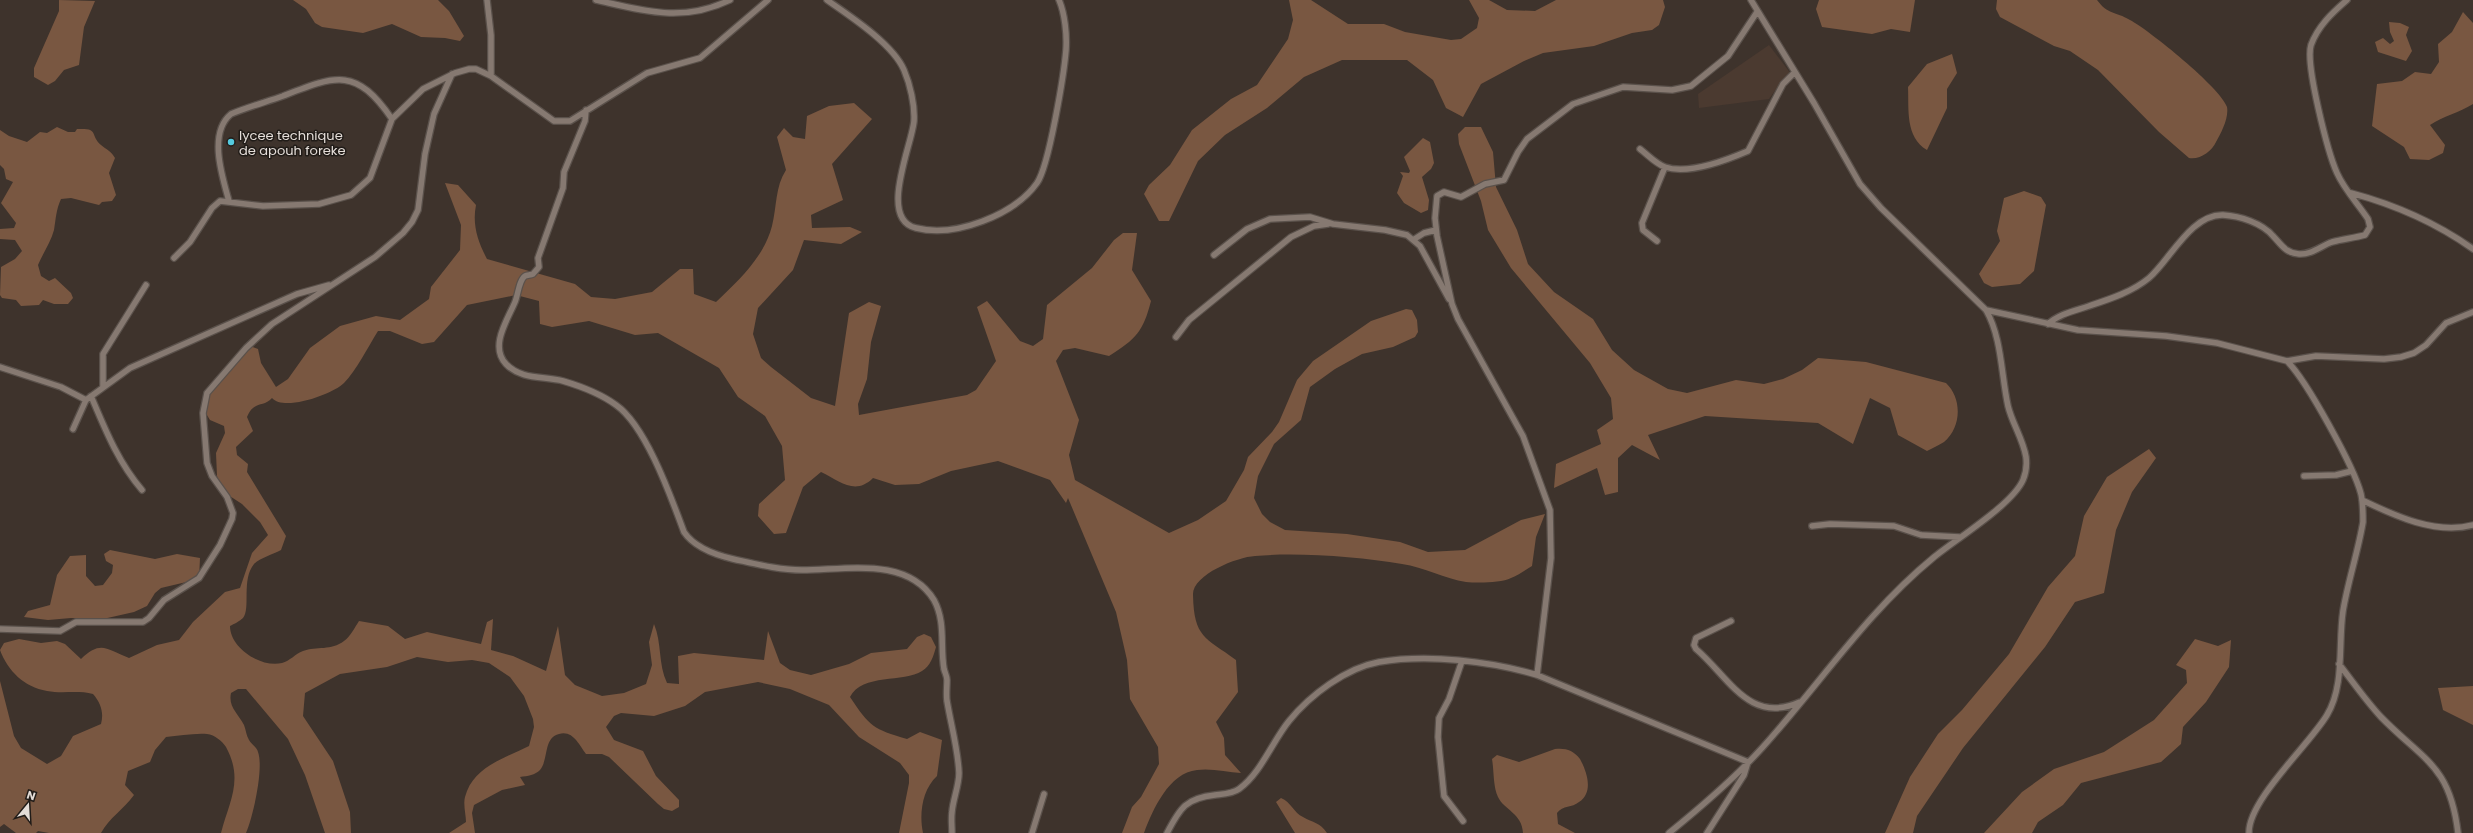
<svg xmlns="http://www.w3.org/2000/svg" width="2473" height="833" font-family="Poppins,sans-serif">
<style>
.built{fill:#4b3a30}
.green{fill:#795741}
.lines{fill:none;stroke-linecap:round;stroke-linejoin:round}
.minor-casing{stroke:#5a514b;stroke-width:8}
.minor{stroke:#867971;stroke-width:5.5}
.poi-dot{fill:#55cade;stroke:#211c18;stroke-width:1.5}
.labels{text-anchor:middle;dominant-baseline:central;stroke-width:3;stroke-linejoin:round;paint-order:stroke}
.poi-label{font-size:13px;fill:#e4ddd8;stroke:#211c18;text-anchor:start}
</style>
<rect width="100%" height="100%" fill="#3e332c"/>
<!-- built -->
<path class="built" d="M 1769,45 L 1791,74 L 1781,82 L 1769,99 L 1699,108 L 1698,94 Z"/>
<!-- green -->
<path class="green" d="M 59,0 L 95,1 L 84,27 L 79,65 L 64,70 L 55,81 L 48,85 L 34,77 L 34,68 L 59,11 Z
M 293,0 L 438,0 L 449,11 L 464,36 L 460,41 L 445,38 L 421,37 L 392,24 L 363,33 L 322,27 L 315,23 L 306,9 Z
M 1289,0 L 1311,0 L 1348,24 L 1384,24 L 1405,32 L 1451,40 L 1461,39 L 1477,28 L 1479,18 L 1469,0 L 1489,0 L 1507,10 L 1535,11 L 1556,0 L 1663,0 L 1665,7 L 1659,25 L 1652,30 L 1632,33 L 1594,46 L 1543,53 L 1524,61 L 1481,84 L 1463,117 L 1446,108 L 1433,80 L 1407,60 L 1342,60 L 1304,77 L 1267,108 L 1225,135 L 1198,161 L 1169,221 L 1159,221 L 1144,194 L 1149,185 L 1170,165 L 1192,130 L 1231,99 L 1257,85 L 1288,39 L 1293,20 Z
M 1819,0 L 1915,0 L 1910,32 L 1891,29 L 1872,34 L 1822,27 L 1816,9 Z
M 1997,0 L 2097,0 C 2108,15 2115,11 2130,20 C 2149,30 2221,88 2227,107 C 2229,118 2221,133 2216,142 C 2212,151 2200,160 2189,158 L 2159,132 L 2098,70 L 2070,51 L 2054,46 L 2000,17 L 1996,9 Z
M 2463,12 L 2473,23 L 2473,104 C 2459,113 2443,116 2430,125 L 2445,145 L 2443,153 L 2429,160 L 2410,159 L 2404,147 L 2372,126 L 2377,84 L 2402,81 L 2415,72 L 2431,74 L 2439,62 L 2438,44 L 2452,32 Z
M 2389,22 L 2400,23 L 2409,27 L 2406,35 L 2412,51 L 2406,61 L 2378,52 L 2375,42 L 2383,38 L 2390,44 L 2394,41 L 2390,32 Z
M 1952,54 L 1957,73 L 1947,89 L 1947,108 L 1927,150 C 1905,137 1909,109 1908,87 L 1927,64 Z
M 854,103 L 872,119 L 832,164 L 843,200 L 811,215 L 812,228 L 850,227 L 862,232 L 841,244 L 804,240 L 793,270 L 758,308 L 753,334 L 761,358 L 771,367 L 811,398 L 835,406 L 849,313 L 869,302 L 881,306 L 871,342 L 867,379 L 858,404 L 859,415 L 967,395 L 976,390 L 996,361 L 977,307 L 987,301 L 1020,341 L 1033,346 L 1043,339 L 1047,305 L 1092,268 L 1114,240 L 1123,233 L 1137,233 L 1132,270 L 1151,301 C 1143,332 1136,339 1109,356 L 1075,348 L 1063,350 L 1056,361 L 1079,420 L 1069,455 L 1075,480 L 1169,533 L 1198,520 L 1226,501 L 1244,470 L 1248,457 L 1272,432 L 1279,422 L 1297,380 L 1313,361 L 1371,321 L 1406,309 L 1412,310 L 1417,320 L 1418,332 L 1415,337 L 1393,347 L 1362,354 L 1335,369 L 1310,387 L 1301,420 L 1274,444 L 1258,476 L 1254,498 L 1262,514 L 1270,522 L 1285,530 L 1347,534 L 1400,542 L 1428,552 L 1465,550 L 1521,520 L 1545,514 L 1536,537 L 1532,566 C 1525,570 1519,575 1511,578 C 1501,583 1478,583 1466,582 C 1445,579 1424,567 1402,564 C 1359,557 1299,552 1255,556 C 1237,557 1192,575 1193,595 C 1194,638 1205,637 1236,660 L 1238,692 L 1216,722 L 1224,738 L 1225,755 L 1241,773 C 1227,772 1211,768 1197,770 C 1169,773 1153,809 1144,833 L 1122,833 L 1132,807 L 1141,797 L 1159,764 L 1158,747 L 1130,699 L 1127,660 L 1116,612 L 1068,498 L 1066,503 L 1050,480 L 998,461 L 951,471 L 919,484 L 895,485 L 873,478 C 855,496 840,481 821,472 L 803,487 L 786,533 L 774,534 L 758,516 L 759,504 L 785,480 L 782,446 L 765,416 L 738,397 L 719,368 L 658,333 L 635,335 L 589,321 L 552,327 L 540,324 L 539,301 L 516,295 L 467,305 L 434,342 L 422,344 L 390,331 L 378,331 C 368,347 356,371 344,383 C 333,394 284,412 272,398 C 263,408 254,400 247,417 L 253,431 L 236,447 L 237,455 L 248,464 L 247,472 L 286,536 L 281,550 C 274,554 260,558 254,564 C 241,580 251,608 243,618 C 240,621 234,624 230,626 C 230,648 261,668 282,663 C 290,661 295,654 303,651 C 317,646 331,651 344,641 C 350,637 355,627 359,621 L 388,626 L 405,639 L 427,632 L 481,644 L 487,622 L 493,619 L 491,650 L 513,656 L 546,671 L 558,626 L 565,675 L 575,685 L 602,696 L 624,693 L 646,684 L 652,665 L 649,642 L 654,624 C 662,643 658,664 667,683 L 679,684 L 678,656 L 694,653 L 764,660 L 768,631 L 780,663 L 790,670 L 811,675 L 849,664 L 871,653 L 907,649 L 917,637 L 924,634 L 931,637 L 936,647 C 933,657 931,665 922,671 C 904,683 862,673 850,697 C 870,727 873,729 907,739 L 920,732 L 942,740 L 937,776 C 922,790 919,814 923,833 L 899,833 L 909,783 L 909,775 L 900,763 L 859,737 L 829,705 L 790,689 L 758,682 L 705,692 L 685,706 L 654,716 L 621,713 L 614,716 L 606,727 L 614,740 L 643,751 L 656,776 L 679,800 L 679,807 L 672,811 L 664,809 L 658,804 L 609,757 L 602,754 L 586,754 C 579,745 573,730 559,734 C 543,738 549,759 540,770 C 535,775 528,776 520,777 L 525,785 L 502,790 L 474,805 L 472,813 L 475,833 L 449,833 L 466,822 C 466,815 463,804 465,797 C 473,767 503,759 529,746 L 534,727 L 533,719 L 524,696 L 510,677 L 489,663 L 472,660 L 448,662 L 417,657 L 387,667 L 340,674 L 305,693 L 303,716 L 333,761 L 350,812 L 351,833 L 325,833 L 305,775 L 288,739 L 246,689 L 238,689 L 231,693 C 228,707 238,713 244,725 C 246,730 246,735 249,740 C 251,744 257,747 258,752 C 264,768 253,817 246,833 L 221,833 C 229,802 244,780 226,747 C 222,741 215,735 207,734 C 194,733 179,736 166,737 L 155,750 L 150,762 L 128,771 L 125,785 L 134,795 C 124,809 109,818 101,833 L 49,833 L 38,831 L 36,833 L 16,833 L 4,824 L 0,827 L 0,681 L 14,736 L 21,748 L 47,764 L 61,756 L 73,736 L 101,724 C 104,713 101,703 93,694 C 78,690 62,694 47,691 C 24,687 8,671 0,650 L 4,643 L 19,639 L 41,643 L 57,641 L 65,644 L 81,659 C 101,640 106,649 129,658 L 157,645 L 179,640 L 193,622 L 225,592 L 240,588 L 252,553 L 268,535 L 260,522 L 242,504 L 222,491 L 217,476 L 216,453 L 225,433 L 224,426 L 210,420 L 202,407 L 221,373 L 250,346 L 258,349 L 261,363 L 276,387 L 288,379 L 310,348 L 340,326 L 376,316 L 400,320 L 429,299 L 431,287 L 460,250 L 461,225 L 445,183 L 458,185 L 476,205 C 472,225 478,242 487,259 L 575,284 L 591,297 L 615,299 L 652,292 L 680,269 L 693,269 L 694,294 L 716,302 C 739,280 764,257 772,226 C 777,206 775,187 786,170 L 777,137 L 784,128 L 793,137 L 805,139 L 807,116 L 829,106 Z
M 57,127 L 68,132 L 75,132 L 77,129 C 100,128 89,134 101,145 C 106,149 112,152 115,158 L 109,173 L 116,195 L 112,201 L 102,202 L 99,205 L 71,198 L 61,199 C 56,210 56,218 54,230 C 51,242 43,253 38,265 L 41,276 L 49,281 L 55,278 L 71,293 L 73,298 L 68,304 L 54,304 L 43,300 L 39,305 L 21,306 L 16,300 L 2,298 L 0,295 L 1,267 L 15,259 L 22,251 L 15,240 L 0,239 L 0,229 L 14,228 L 16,223 L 1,203 L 13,182 L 6,179 L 4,169 L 0,165 L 0,130 L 9,136 L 27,142 L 40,132 L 47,133 Z
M 1465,127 L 1481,127 L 1493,152 L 1496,187 L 1517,230 L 1528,264 L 1554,292 L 1593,319 L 1612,350 L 1634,370 L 1668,389 L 1687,393 L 1736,380 L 1764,384 L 1783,379 L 1802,370 L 1818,358 L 1866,362 L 1946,383 C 1962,398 1962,427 1944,442 C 1939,445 1933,448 1927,451 L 1898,435 L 1890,408 L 1870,398 L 1853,444 L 1818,423 L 1705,416 L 1648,435 L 1660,460 L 1632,445 L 1618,458 L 1618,492 L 1605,495 L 1597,468 L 1554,488 L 1556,464 L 1601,444 L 1597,430 L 1613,419 L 1611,398 L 1590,363 L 1511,268 L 1488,230 L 1481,201 L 1459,144 L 1458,134 Z
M 1423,138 L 1430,142 L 1434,163 L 1431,169 L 1422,177 L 1429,200 L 1428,210 L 1421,213 L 1404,203 L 1397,193 L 1403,176 L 1400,172 L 1409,173 L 1410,171 L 1404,157 Z
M 2024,191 L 2041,197 L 2046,205 L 2034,271 L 2020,284 L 1992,287 L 1984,283 L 1979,274 L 2000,241 L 1997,231 L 2004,198 Z
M 2149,449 L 2156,458 L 2132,492 L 2116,530 L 2104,593 L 2075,602 L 2045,647 L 1963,748 L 1917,816 L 1913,833 L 1885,833 L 1910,777 L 1938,734 L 1962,710 L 2009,654 L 2048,587 L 2075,556 L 2084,516 L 2107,477 Z
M 110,550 L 155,559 L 177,554 L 200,558 L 199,579 L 161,588 L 155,593 L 147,606 L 134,612 L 103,619 L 71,618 L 48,620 L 24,617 L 28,611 L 50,605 L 57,575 L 70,556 L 86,555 L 86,576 L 95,586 L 103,585 L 112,573 L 113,565 L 106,561 L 104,554 Z
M 2195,639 L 2218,646 L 2231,640 L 2229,667 L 2206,702 L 2183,727 L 2181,744 L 2161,762 L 2081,783 L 2063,805 L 2038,822 L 2032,833 L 1984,833 L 2022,792 L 2054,769 L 2104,752 L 2154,720 L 2187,683 L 2186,670 L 2176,665 Z
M 2473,686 L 2473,725 L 2443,710 L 2438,688 Z
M 1555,749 C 1566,748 1573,750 1580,759 C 1587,772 1594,792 1579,802 C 1572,808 1563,805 1557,813 L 1558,824 L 1575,833 L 1523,833 C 1522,813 1504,810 1498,797 C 1493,787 1494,770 1492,759 L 1497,755 L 1519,762 Z
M 1281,798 C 1291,802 1294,813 1303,817 C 1313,823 1320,822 1327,833 L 1295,833 L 1276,802 Z"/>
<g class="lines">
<!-- minor casing -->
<g class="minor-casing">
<path id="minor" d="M 487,0 L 491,35 L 491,76
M 596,0 C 645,11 682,23 730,0
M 827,0 C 850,16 893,44 904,70 C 910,84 915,105 914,121 C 912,145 878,219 916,228 C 955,238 1014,215 1037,183 C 1049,166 1064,74 1066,50 C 1067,35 1065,14 1059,0
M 586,110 L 585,121 L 564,172 L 563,188 L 538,258 L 539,267 L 533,274 C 531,275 527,275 525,276 C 519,280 518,295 515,302 C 508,319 489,346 506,364 C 521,380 544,376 563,381 C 580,386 601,394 616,405 C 646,426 671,497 684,532 C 694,547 716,555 733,559 C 756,564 779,570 802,570 C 845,570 907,556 934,600 C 946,622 940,646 944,669 C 945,673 947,676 947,680 C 947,687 946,695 947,701 C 951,725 958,749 959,773 C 959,786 953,799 952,812 C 951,819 952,826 952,833
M 1640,149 C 1648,155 1656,164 1665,167 C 1688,175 1727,160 1748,151 L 1783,84 L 1794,73
M 2351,193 C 2396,205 2435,222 2473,249
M 229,201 C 222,176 208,133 231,114 C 248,107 266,102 283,96 C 337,75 356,67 392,119
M 1413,240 L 1424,233 L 1436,230
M 1657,241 L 1643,230 L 1642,223 L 1665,167
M 1214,255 L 1247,229 L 1270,219 L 1310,217 L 1333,224 L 1385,230 L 1407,235 L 1420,246 L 1449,299
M 174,258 L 190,242 L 212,208 L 220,201 L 263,206 L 319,204 L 351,195 L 370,178 L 392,119 L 423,89 L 455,73 L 469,69 L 476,69 L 491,76 L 554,121 L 570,121 L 647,73 L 700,58 L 768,0
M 1986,310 L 2078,330 L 2166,336 L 2217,343 L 2287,361 L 2316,356 L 2384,359 L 2401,357 L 2414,353 L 2426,345 L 2446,323 L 2473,312
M 2048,324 C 2059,314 2074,311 2089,306 C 2110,299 2132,292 2149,278 C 2170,260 2191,214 2223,215 C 2240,216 2262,223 2273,236 C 2281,244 2285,253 2299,254 C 2311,255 2321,246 2332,242 C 2343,239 2354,238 2365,235 L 2370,227 L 2368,219 C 2358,204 2344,189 2337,173 C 2328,153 2305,64 2311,45 C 2318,26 2332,13 2347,0
M 1176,337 L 1189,320 L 1291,237 L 1314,226 L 1328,224
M 0,367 L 61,387 L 86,400
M 103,386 L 103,354 L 146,285
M 91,396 C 105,429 118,462 142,490
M 73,429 L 86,400 L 130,368 L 297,294 L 329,285
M 2304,476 L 2336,475 L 2352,471
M 2362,500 C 2395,516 2436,535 2473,525
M 1812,526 L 1830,524 L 1894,526 L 1921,535 L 1959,537
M 1731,621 L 1696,638 L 1694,645 L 1696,649 C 1729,677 1749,725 1800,702
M 0,629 L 60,631 L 76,622 L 143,622 L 149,618 L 164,600 L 199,578 L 220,545 L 232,519 L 233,513 L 227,497 L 212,476 L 207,463 L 203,413 L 207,393 L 246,348 L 272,324 L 375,257 L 403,233 L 412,222 L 418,210 L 425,154 L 434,114 L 452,74
M 1462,661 L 1449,699 L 1439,718 L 1438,737 L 1444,796 L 1463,821
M 2339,664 C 2353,682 2366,701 2381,717 C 2424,761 2450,765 2458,833
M 1537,675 L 1551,558 L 1550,510 L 1523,436 L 1458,319 L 1452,304 L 1437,236 L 1435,218 L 1437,196 L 1444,192 L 1461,197 L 1485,184 L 1504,180 L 1518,152 L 1527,139 L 1573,104 L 1623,87 L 1672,90 L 1691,86 L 1728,56 L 1757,12
M 1032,833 L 1044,794
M 1167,833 C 1180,808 1186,798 1215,795 C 1223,794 1232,794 1239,789 C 1261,773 1272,742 1289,721 C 1310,695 1346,668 1379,662 C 1428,654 1490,661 1537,675 L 1748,762 L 1744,775 L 1707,833
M 1669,833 C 1701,807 1734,779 1762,748 C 1819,685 1867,612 1933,558 C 1956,539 2012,505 2023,480 C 2026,473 2027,465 2026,457 C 2023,439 2012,423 2008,406 C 2001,374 2002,338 1986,310 L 1881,208 L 1860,184 L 1814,103 L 1751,0
M 2249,833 C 2248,800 2310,744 2327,715 C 2345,685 2338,644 2343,611 C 2348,581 2358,552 2363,522 C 2363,513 2363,503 2361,494 C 2354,467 2307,381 2287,361"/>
</g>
<!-- minor -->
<use href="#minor" class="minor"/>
</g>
<!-- markers -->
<circle class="poi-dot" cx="231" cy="142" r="4"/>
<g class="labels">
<!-- poi labels -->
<g class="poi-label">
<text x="239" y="135">lycee technique<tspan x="239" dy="15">de apouh foreke</tspan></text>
</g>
</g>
<!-- north arrow -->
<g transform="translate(28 805) rotate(18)" stroke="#211c18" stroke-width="3" paint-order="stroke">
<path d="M0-3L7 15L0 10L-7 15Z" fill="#e4ddd8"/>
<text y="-6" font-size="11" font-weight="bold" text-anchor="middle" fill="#e4ddd8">N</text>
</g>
</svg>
